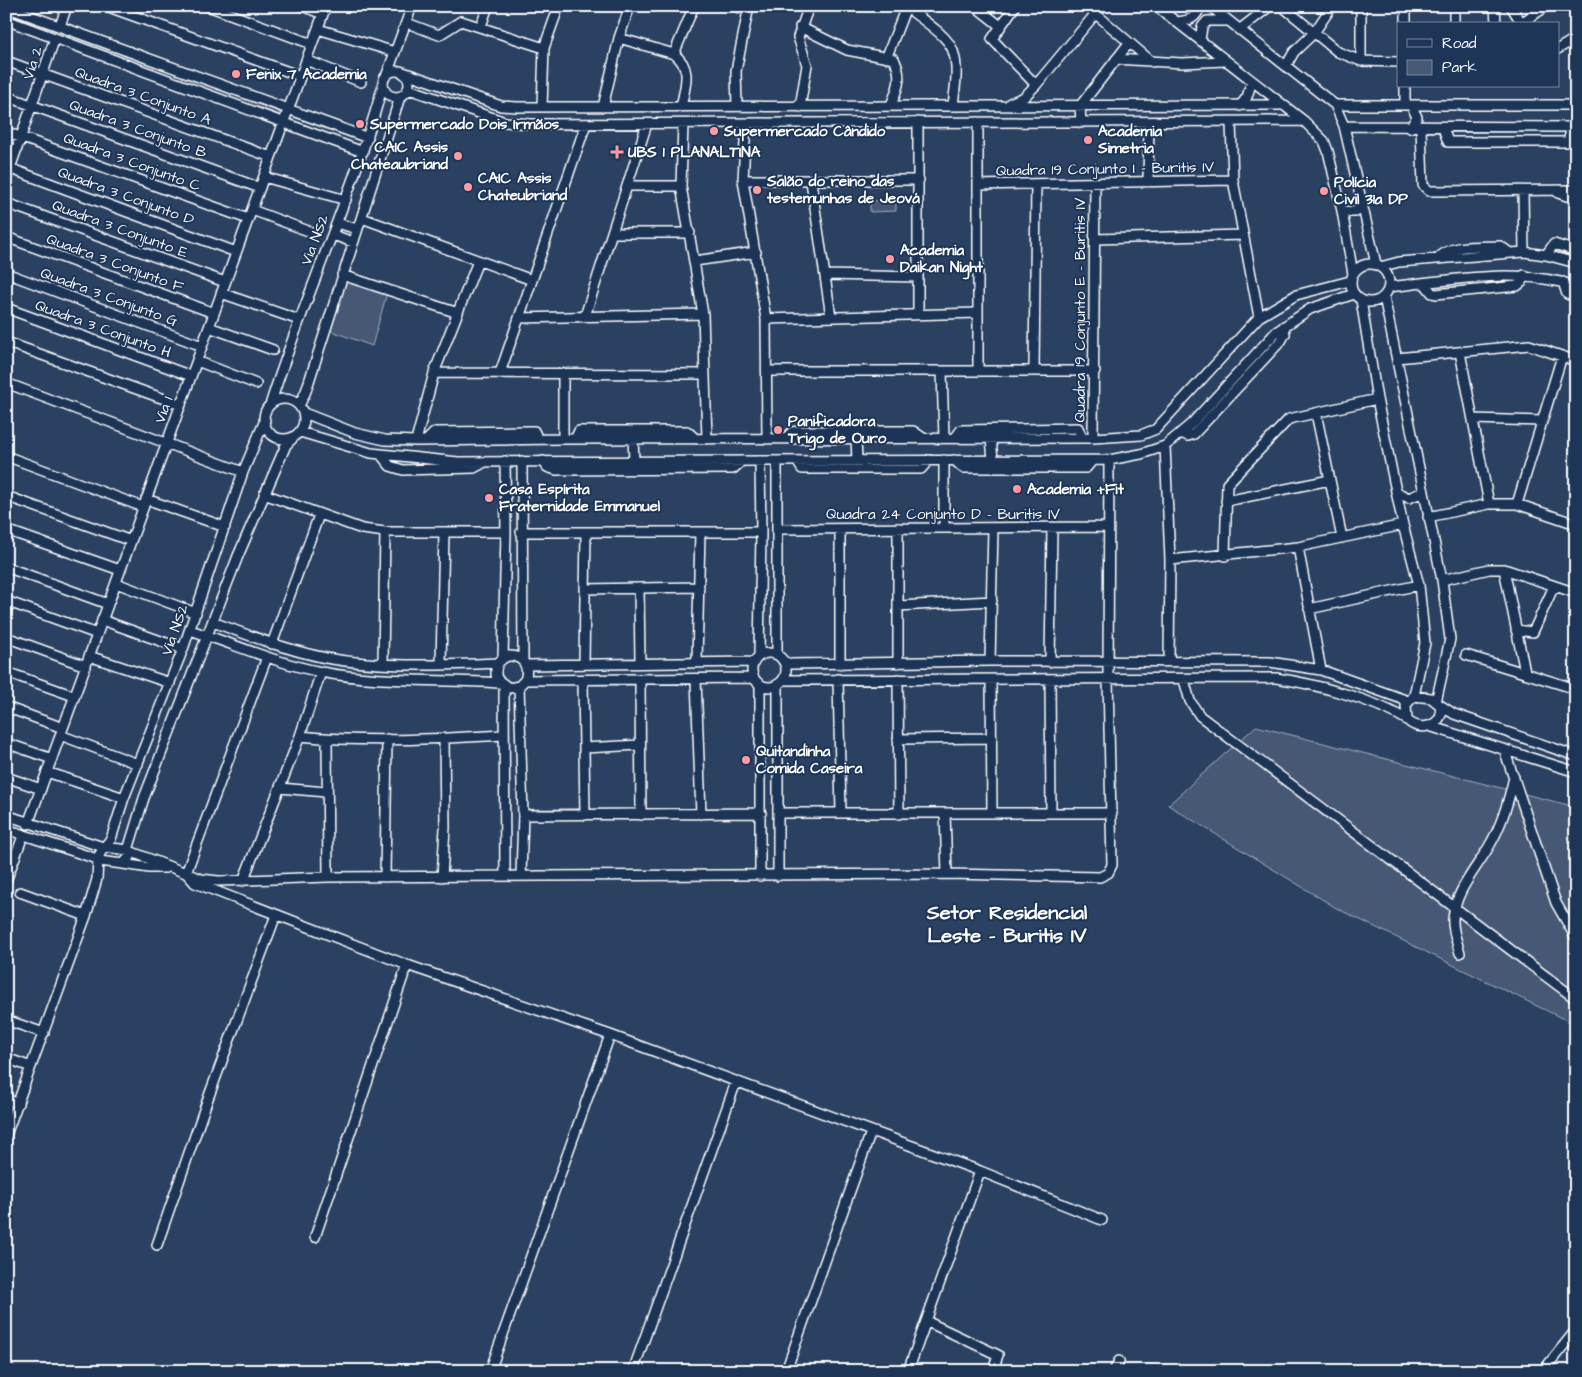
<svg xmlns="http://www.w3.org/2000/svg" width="1582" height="1377" font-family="'Architects Daughter',sans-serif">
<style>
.green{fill:#465975;stroke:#a2acba}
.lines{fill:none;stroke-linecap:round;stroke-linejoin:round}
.minor-casing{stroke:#fff;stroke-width:12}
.minor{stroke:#1d3557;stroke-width:9}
.poi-dot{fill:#ff9aa2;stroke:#1d3557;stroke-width:2}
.labels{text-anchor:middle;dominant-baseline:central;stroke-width:4;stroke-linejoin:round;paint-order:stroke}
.street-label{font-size:15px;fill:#fff;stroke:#1d3557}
.poi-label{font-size:15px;font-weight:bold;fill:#fff;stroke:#1d3557;text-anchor:start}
.district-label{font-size:20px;font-weight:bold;fill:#fff;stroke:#1d3557}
</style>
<rect width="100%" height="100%" fill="#2a4161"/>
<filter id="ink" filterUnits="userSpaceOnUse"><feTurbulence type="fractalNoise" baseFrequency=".02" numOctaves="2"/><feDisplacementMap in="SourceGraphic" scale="10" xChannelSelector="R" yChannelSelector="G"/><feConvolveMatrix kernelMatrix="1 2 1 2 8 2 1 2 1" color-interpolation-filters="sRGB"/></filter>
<g filter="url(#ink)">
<!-- green -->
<path class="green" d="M 70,32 L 155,64 L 153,69 L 68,38 Z
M 183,75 L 280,110 L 279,115 L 181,81 Z
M 896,200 L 896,211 L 870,212 L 870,201 Z
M 344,280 L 387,293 L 372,346 L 329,330 Z
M 1256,726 L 1576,807 L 1576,1025 L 1338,909 L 1168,805 Z"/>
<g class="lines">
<!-- minor casing -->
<g class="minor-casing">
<path id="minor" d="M 106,6 L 300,76
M 208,6 L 312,44
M 302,6 L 323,14
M 735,6 L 748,11
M 905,6 C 918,17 948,35 953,51 C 959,68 955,88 953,105
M 975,6 L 999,25
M 1015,6 L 992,39 L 1036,85
M 1156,6 L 1304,121 L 1324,141 L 1328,151 L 1342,211 L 1353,274
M 1210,6 L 1335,105 L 1344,126 L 1376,264
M 1282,6 L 1338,52 L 1361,61 L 1398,62
M 1495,6 L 1496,24
M 1511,6 L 1522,24
M 6,7 L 368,138
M 1096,14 L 1152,62
M 6,20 L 363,152
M 1176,22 C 1188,21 1197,19 1200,6
M 407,23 L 439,35 L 461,21 L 544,48
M 1521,23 L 1547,6
M 1406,24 L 1406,6
M 1454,24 L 1454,6
M 60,26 L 67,6
M 481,26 L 488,6
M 800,27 L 847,50 L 894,59 C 903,77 898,88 891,105
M 318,29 L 395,52
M 1239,30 L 1270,6
M 619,38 L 674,54
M 1200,40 L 1202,27 L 1207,21 L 1227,21
M 1558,49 L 1576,38
M 887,56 L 906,7
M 1116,59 L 1182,63 L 1225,61
M 306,60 L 361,82
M 6,61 L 271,157
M 1361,61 L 1361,6
M 1286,66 L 1294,52 L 1314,33 L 1332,6
M383 84a13 13 0 1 1 26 0a13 13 0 1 1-26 0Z
M 400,71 L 501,106 L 517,107 L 1283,105
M 387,74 L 412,6
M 409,89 L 505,122 L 531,124 L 1304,121
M 6,96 L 260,188
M 1010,103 L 1024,97 L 1036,85 L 1102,6
M 1335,105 L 1576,105
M 1405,105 L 1405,86
M 737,106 L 736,71 L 749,6
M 1240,106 L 1247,97 L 1252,81
M 542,107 L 544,48 L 559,6
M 603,107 L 619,38 L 630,6
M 681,107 C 685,86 693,68 674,54 L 694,6
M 800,107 L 807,65 L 798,37 L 809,6
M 918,122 L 918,314
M 978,122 L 978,371
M 746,123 L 743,180 L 766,319 L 767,439
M 1081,123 L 1080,106 L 1129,43
M 1231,123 L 1233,180 L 1259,317
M 683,124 L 681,186 L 703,314 L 707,439
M 1344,126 L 1576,127
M 1410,128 L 1417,117 L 1411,105
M 1421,128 L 1423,185 L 1429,191 L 1576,190
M 1443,128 L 1448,142 L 1568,142 L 1572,127
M 6,132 L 248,219
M 6,167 L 236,252
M 264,177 L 346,200
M 6,180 L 55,38
M 743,180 L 919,180
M 811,181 L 831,317
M 1148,182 L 1149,123
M 978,185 L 1233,180
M 628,186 L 681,186
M 1523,191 L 1524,252
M 1558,193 L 1576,199
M 6,203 L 225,282
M 252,210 L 311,232
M 1342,211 L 1356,212 L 1363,204
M 362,218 L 532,280
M 337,223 L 357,229
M 612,233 L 690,233
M 333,235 L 353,242
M 6,237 L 214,313
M 1095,239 L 1242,235
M 1546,255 L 1554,244 L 1576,251
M 1438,259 C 1449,243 1482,247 1500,246 L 1510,253
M 478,261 L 434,373 L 705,374
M 695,261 L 756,252
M1351 283a19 19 0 1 1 38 0a19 19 0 1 1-38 0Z
M 1380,267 L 1399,262 L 1524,252 L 1546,255 L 1576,263
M 6,273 L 202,346
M 342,275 L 458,313
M 825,275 L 918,277
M 1563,282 L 1567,294 L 1576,297
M 1424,283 L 1432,293 L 1436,294 L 1517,286 L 1522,282 L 1524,275
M 1389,287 C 1452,280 1514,267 1576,286
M 221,293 L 299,320
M 1384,297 L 1442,580 L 1450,639 L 1436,702
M 1361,300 L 1377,399 L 1403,525 L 1419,585 L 1425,643 L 1414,696
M 6,308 L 191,376
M 585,316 L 647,124
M 519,318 L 703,314
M 766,319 L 978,313
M 209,327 L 273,350
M 6,342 L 181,405
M 1460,352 L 1489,504
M 1397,358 L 1529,345 L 1576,361
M 197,361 L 256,384
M 767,371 L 1095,371
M 942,371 L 944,438
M 1034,371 L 1036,184
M 500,373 L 586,124
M 6,383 L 243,472
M264 419a20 20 0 1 1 40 0a20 20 0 1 1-40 0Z
M 270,405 C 304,297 353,194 383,85
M 299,406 L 306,391 L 400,97
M 304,413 L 355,433 L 385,440 L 416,441 L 563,439 L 1093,438 L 1141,435 L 1156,429 L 1259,317 L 1296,295 L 1350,281
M 1316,413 L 1342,538
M 1473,419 L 1541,421
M 300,432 L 371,453 L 458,462 L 1109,460 L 1141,454 L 1165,446 L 1191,424 L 1276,332 L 1310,309 L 1354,294
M 1181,433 L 1188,436 L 1194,434 L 1281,341 L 1285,334 L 1284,326
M 856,438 L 857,460
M 955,438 L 961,430 L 1078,428 L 1082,438
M 991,438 L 993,460
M 1093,438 L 1095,183
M 563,439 L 563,373
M 575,439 L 579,431 L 687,431 L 696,439
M 633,439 L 634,461
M 785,439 L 792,432 L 799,431 L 913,431 L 923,438
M 416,441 L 434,373
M 426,441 L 435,432 L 534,431 L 538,439
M 1165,446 L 1170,560 L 1169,661
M 381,455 L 390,466 L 403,470 L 474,468 L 485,462
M 6,456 L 143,507
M 944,460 L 944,528
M 954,460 L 963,468 L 1086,468 L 1092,461
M 522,461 L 523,660
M 543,461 L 547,467 L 556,470 L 733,469 L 742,461
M 797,461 L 802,469 L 921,469 L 929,460
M 1396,492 L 1409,498 L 1423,492
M 264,494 L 362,529 L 385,532 L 506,532
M 6,496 L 131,541
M 146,499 L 225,527
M 1226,501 L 1330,480
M 1517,504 L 1562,356
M 1428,517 L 1489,504 L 1517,504 L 1576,524
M 779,529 L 1108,527
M 6,530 L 120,570
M 521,532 L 761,532
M 1298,547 L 1321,670
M 1225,556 L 1227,484 L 1289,419 L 1377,399
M 1170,560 L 1298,547 L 1403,525
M 6,567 L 108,604
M 1504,569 L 1525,672
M 1442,580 L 1489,569 L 1504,569 L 1576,593
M 116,583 L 196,613
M 639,588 L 640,662
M 585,589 L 699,587
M 6,601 L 97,634
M 898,606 L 992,601
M 1309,609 L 1419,585
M 102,620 L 183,649
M 213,622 C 250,636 287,650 326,658 C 381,668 441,665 497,663
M 190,630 C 234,644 276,663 321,672 C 376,683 443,679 500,683
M 1516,630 L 1533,632 L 1554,586
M 6,637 L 86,666
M 272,644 L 319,515
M752 670a17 17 0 1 1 34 0a17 17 0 1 1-34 0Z
M 777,655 L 777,461
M 1466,655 L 1576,689
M 89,656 L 170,683
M 759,656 L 761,532 L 760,461
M 267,657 L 186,873 L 195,883 L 407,965 L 610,1035 L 980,1171 L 1102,1220
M 503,658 L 506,532 L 505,461
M 783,661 L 791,664 L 990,661 L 1270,662 L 1321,670 L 1408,701
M 990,661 L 993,528
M 697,662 L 700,532
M 1050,662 L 1052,528
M 383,663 L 385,532
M 584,663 L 586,532
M 898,663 L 898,528
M 441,664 L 444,532
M 840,664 L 840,529
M 526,665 L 754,662
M 6,672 L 74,696
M 696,679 L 701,814
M 838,679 L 841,813
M 898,679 L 899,814
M 1050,679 L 1051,813
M 525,680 C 530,666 522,655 508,656 C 497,660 494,668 497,679 L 509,688 L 519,686 L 525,680 L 754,678
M 640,680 L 641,815
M 783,680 L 1276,678 C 1315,684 1373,699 1407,720
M 991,680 L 992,813
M 1184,680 L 1190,701 L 1200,716 L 1576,999
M 583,681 L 585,815
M 778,684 L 778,876
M 504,686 L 505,876
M 519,686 L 523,815 L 521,876
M 1414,696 L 1431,698 L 1440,705 L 1441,715 C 1435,729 1417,730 1407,720 L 1406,705 Z
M 1440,705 L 1454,714 L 1576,756
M 6,707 L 63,728
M 1429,726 L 1576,772
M 60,735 L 138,764
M 300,736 C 367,743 436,739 503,735
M 327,739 L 328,877
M 898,739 L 992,738
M 6,743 L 52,759
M 584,748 L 640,745
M 1504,749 L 1556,903 L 1576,938
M 47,772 L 124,798
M 6,777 L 41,789
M 280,788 L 326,792
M 778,813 L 1112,813
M 945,813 L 947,874
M 6,815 L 103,847
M 523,815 L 761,813
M 28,824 L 326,6
M 6,829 L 97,859
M 105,846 L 111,839 L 124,798 L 183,649 L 243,472 L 265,420
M 104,847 L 128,850 L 132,854 L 123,864 L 99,861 L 97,859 Z
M 128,850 L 144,798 L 238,556 L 286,445 L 294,437
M 132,852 L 201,879 L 218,881 L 328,877 L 947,874 L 1100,877 L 1108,873 L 1112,865 L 1108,679 L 1109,460
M 123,864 L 149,868 L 166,868
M 760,876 L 760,684
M 385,877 L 387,739
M 442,877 L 445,828 L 444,739
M 6,881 L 23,836
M 243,881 L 300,736 L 321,672
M 20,892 L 86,916
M 1460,953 C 1457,942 1452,930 1453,919 C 1455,890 1478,867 1491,843 C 1503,822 1509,800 1514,777
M 6,1020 L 44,1033
M 6,1058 L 31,1067
M 6,1099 L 18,1104
M 6,1135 L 86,916 L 97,879 L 98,860
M 315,1237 L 407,965
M 157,1245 L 206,1104 L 276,915
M 928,1322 L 998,1355 L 993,1371
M 491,1368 L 610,1035
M 633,1371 L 736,1082
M 786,1371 L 871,1132
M 908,1371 L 980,1171
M 1114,1371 L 1119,1361
M 1543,1371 L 1576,1330"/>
</g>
<!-- minor -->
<use href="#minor" class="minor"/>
</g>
</g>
<!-- markers -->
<g class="poi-dot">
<circle cx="236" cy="74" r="5"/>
<circle cx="360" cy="124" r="5"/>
<circle cx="714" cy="131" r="5"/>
<circle cx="1088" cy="140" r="5"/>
<path d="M614.5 144.5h5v5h5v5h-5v5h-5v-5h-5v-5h5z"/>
<circle cx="458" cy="156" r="5"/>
<circle cx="468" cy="187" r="5"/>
<circle cx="757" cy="190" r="5"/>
<circle cx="1324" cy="191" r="5"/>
<circle cx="890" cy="259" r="5"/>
<circle cx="778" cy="430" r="5"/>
<circle cx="1017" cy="489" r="5"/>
<circle cx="489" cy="498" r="5"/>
<circle cx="746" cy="760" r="5"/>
</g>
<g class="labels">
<!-- street labels -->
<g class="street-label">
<text transform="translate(33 63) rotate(-72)">Via 2</text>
<text transform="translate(143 96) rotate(20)">Quadra 3 Conjunto A</text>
<text transform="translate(138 129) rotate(20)">Quadra 3 Conjunto B</text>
<text transform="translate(132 162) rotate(20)">Quadra 3 Conjunto C</text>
<text transform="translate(1105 169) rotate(-1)">Quadra 19 Conjunto I - Buritis IV</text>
<text transform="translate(126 196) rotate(20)">Quadra 3 Conjunto D</text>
<text transform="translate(120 229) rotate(20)">Quadra 3 Conjunto E</text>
<text transform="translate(315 240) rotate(-69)">Via NS2</text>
<text transform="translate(115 263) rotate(20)">Quadra 3 Conjunto F</text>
<text transform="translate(109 297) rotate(20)">Quadra 3 Conjunto G</text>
<text transform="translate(1080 310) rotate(-90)">Quadra 19 Conjunto E - Buritis IV</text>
<text transform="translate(103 329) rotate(20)">Quadra 3 Conjunto H</text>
<text transform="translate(164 410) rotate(-70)">Via 1</text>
<text x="943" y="514">Quadra 24 Conjunto D - Buritis IV</text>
<text transform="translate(175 630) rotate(-70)">Via NS2</text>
</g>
<!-- poi labels -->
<g class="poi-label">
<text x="246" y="74">Fenix 7 Academia</text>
<text x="370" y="124">Supermercado Dois Irmãos</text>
<text x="724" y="131">Supermercado Cândido</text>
<text x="1098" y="131">Academia<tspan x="1098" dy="17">Simetria</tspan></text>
<text x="448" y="147" text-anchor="end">CAIC Assis<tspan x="448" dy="17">Chateaubriand</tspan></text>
<text x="628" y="152">UBS 1 PLANALTINA</text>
<text x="478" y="178">CAIC Assis<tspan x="478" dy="17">Chateubriand</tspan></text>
<text x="767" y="181">Salão do reino das<tspan x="767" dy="17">testemunhas de Jeová</tspan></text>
<text x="1334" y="182">Polícia<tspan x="1334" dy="17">Civil 31a DP</tspan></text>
<text x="900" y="250">Academia<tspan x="900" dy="17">Daikan Night</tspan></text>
<text x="788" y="421">Panificadora<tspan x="788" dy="17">Trigo de Ouro</tspan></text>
<text x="499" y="489">Casa Espírita<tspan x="499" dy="17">Fraternidade Emmanuel</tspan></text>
<text x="1027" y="489">Academia +Fit</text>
<text x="756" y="751">Quitandinha<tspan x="756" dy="17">Comida Caseira</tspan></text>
</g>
<!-- district labels -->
<g class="district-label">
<text x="1007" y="913">Setor Residencial<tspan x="1007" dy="23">Leste - Buritis IV</tspan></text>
</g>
</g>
<!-- margin -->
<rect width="1582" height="1377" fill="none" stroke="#1d3557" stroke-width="25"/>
<rect x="12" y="12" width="1557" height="1352" fill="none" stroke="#fff" stroke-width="2" filter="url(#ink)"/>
<!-- legend -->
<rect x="1397" y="22" width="162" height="65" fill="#1d3557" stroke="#77869a"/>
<rect x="1407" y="39" width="25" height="8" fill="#1d3557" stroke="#77869a"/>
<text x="1442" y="48" font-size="15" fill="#ffffff">Road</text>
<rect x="1407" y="60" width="25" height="15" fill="#465975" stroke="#77869a"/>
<text x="1442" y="72" font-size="15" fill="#ffffff">Park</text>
</svg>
